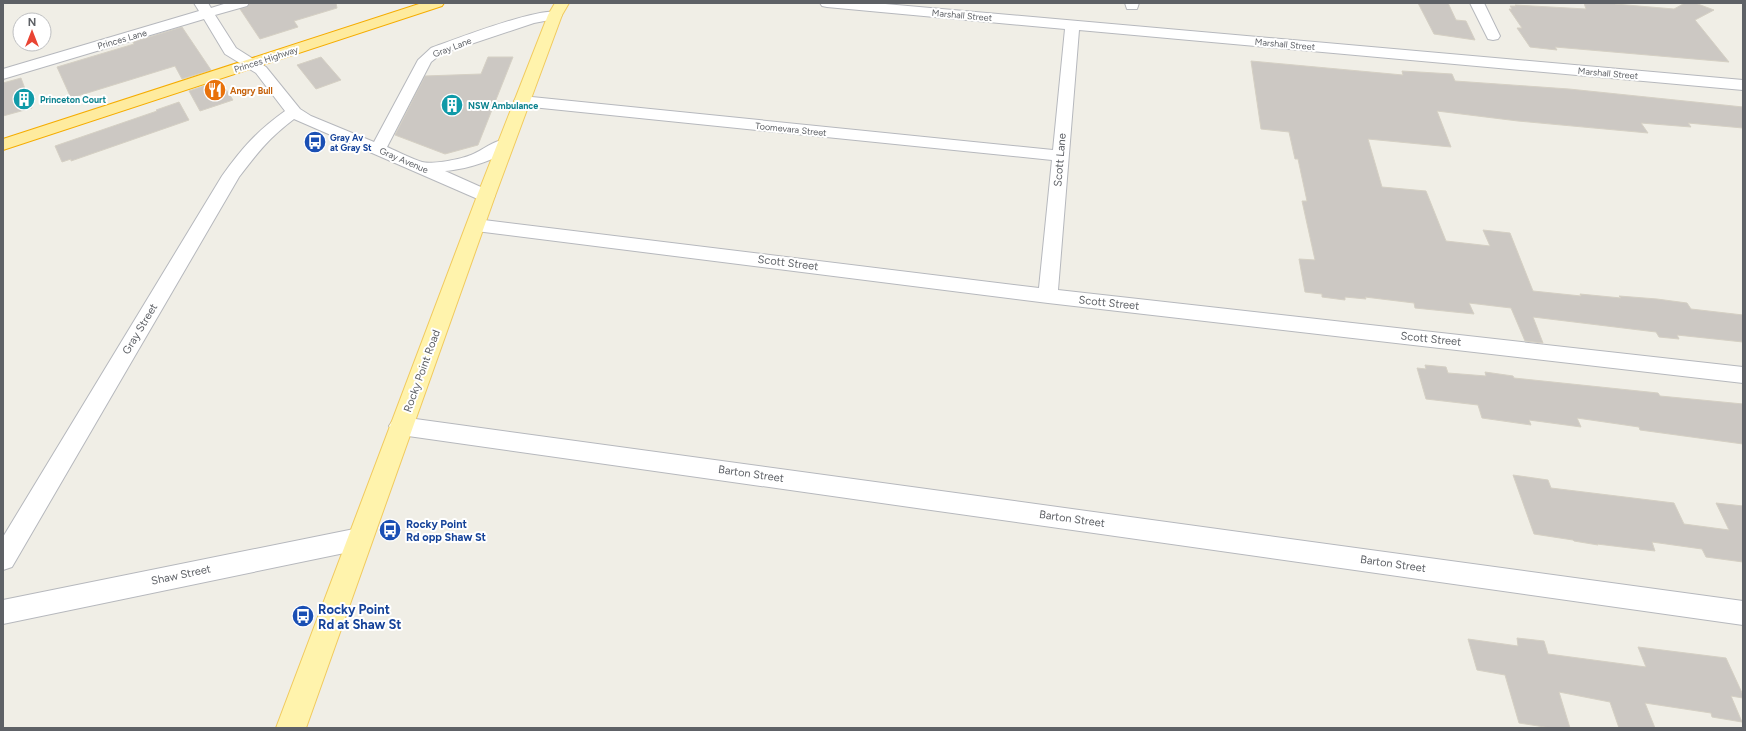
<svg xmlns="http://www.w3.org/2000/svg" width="1746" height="731" font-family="Figtree,sans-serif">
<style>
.building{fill:#ccc8c3;stroke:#d5d0c4}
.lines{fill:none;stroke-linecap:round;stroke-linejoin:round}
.minor-casing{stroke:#b6b8bd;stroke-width:2}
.tertiary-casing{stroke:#b6b8bd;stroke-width:2}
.primary-casing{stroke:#f1ca5e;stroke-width:2}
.trunk-casing{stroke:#f5ac01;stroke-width:2}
.minor{fill:#fff;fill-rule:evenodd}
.tertiary{fill:#fff;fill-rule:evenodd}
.primary{fill:#fff3ac;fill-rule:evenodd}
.trunk{fill:#feeb9e;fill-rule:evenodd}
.labels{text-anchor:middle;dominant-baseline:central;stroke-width:4;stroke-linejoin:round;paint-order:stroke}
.far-street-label{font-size:9px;fill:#5e6166;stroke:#fff}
.far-food-label{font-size:9px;font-weight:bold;fill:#c56008;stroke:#fff;text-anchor:start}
.far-culture-label{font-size:9px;font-weight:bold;fill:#0d838f;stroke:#fff;text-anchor:start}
.far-transit-label{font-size:9px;font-weight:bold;fill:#164399;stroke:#fff;text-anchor:start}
.street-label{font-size:11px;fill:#5e6166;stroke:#fff}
.transit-label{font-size:11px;font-weight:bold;fill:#164399;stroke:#fff;text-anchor:start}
.near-transit-label{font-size:13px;font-weight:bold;fill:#164399;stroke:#fff;text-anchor:start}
</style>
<rect width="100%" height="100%" fill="#f0eee6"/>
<!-- building -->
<path class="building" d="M 250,3 L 336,3 L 337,8 L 294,21 L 298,27 L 260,39 L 240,9 L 247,7 Z
M 1418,3 L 1448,3 L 1456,20 L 1466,21 L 1475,40 L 1434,34 Z
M 1584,3 L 1616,3 L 1615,4 L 1674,9 L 1685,3 L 1695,3 L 1714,10 L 1695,20 L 1729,62 L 1555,47 L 1557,50 L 1530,47 L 1517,28 L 1522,28 L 1509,9 L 1512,9 L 1510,6 L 1516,6 L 1515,5 L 1586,9 Z
M 182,27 L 211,70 L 182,79 L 175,66 L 71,98 L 57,67 L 134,44 L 133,42 Z
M 321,57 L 341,80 L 316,89 L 297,65 Z
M 488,57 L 513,57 L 478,145 L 445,154 L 395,135 L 425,76 L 481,74 Z
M 1251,61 L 1403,75 L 1402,71 L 1452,74 L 1455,81 L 1569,89 L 1743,107 L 1743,128 L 1688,123 L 1691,127 L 1641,123 L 1648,133 L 1518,121 L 1437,111 L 1451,147 L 1368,139 L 1382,187 L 1426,191 L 1446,241 L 1490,246 L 1483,230 L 1510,233 L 1533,291 L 1581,296 L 1580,294 L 1621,298 L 1619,296 L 1657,299 L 1687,303 L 1691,309 L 1743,315 L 1743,342 L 1677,335 L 1679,339 L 1659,337 L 1656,332 L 1533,317 L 1543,343 L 1525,341 L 1511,308 L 1469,303 L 1474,314 L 1415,308 L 1414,303 L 1365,297 L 1366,299 L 1345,297 L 1345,300 L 1322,297 L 1322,294 L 1305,292 L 1299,259 L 1315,260 L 1302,201 L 1307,201 L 1298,159 L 1295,159 L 1289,132 L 1261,129 Z
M 21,78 L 32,108 L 3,116 L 3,83 Z
M 218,81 L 221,85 L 223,85 L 233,100 L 200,111 L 189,91 Z
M 179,102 L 189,120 L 71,161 L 71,159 L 62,162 L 55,146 L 157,111 L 156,110 Z
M 1425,365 L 1446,367 L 1448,373 L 1486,376 L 1485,372 L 1513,376 L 1514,378 L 1658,393 L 1660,396 L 1743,404 L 1743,444 L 1640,430 L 1639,427 L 1577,418 L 1581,427 L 1529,420 L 1531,425 L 1482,418 L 1478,405 L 1426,399 L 1417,368 L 1426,369 Z
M 1513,475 L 1548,480 L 1551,488 L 1674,503 L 1684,524 L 1729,530 L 1716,503 L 1743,506 L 1743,562 L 1706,557 L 1702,549 L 1652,542 L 1655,551 L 1597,544 L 1598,545 L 1574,541 L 1573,540 L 1534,534 Z
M 1517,638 L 1544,641 L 1548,654 L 1646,667 L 1638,647 L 1726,658 L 1743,695 L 1743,698 L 1731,696 L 1742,722 L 1712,717 L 1711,713 L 1645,703 L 1655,728 L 1619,728 L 1610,702 L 1559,692 L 1570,728 L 1551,728 L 1519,723 L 1505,675 L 1477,670 L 1468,639 L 1518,646 Z"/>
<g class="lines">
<!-- minor casing -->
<g class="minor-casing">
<path id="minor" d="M 194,3 L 208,3 L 211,8 L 227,3 L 249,3 L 247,6 L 215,15 L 236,48 L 266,67 L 300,109 L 311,116 L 374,142 L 418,60 L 431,48 C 456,39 538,7 560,12 L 562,15 L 560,18 L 534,23 L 441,54 L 431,62 L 387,147 C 399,152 410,158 422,162 C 431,165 462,159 471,155 C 484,150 497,137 511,140 L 513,144 C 502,160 463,170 445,171 L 492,192 L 495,196 L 492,200 L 486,202 L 480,200 L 294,119 C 269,138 258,152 239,177 L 12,567 L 3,570 L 3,537 L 222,176 C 242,148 257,131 285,111 L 256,73 L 225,54 L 204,19 L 3,79 L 3,69 L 199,11 Z
M 820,3 L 874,3 L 1743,80 L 1743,90 L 1079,30 L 1058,290 L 1743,367 L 1743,383 L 1048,303 L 476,231 L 470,229 L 467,225 L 470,221 L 476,219 L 1039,288 L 1052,160 L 522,106 L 516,104 L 514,101 L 516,98 L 522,96 L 1053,150 L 1065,29 L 827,7 L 822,6 Z
M 1125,3 L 1139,3 L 1137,9 L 1127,9 Z
M 1470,3 L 1484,3 L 1500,36 L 1498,39 L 1493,40 L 1488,39 Z
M 359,528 L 368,532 L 371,539 L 368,546 L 359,550 L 3,624 L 3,600 Z"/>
</g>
<!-- tertiary casing -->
<g class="tertiary-casing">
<path id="tertiary" d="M 401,417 L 1743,601 L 1743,625 L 401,435 L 393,432 L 389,426 L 393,420 Z"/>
</g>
<!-- primary casing -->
<g class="primary-casing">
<path id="primary" d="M 555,3 L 569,3 L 562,15 L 495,196 L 306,728 L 276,728 L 477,196 L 548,15 Z"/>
</g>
<!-- trunk casing -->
<g class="trunk-casing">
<path id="trunk" d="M 422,3 L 444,3 L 442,6 L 3,150 L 3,139 Z"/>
</g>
<!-- minor -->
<use href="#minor" class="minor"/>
<!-- tertiary -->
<use href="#tertiary" class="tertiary"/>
<!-- primary -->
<use href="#primary" class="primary"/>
<!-- trunk -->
<use href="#trunk" class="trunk"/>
</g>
<!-- icons -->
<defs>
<g id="restaurant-disc" transform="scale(1.15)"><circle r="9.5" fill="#e8710a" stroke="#fff"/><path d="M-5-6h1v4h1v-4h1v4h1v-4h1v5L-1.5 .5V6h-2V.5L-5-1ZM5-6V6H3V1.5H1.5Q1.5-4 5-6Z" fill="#fff"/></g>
<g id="building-disc" transform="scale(1.15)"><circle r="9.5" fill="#0f9aa8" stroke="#fff"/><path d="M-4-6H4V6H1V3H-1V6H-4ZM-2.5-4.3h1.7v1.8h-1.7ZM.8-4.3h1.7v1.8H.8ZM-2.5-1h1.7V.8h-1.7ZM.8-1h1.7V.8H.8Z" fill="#fff"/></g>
<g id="bus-disc" transform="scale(1.15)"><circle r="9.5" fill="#1a4fb4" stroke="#fff"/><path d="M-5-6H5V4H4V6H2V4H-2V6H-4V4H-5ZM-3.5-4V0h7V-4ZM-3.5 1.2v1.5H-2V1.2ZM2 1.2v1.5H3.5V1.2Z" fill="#fff"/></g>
</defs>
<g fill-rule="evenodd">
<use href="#restaurant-disc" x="215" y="90"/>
<use href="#building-disc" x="24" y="99"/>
<use href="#building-disc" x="452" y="105"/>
<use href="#bus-disc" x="315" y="142"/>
<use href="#bus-disc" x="390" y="530"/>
<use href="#bus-disc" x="303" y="616"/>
</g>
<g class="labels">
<!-- far-street labels -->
<g class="far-street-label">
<text transform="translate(962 15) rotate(5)">Marshall Street</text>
<text transform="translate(122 39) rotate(-16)">Princes Lane</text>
<text transform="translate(1285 44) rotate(5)">Marshall Street</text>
<text transform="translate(452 47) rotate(-21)">Gray Lane</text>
<text transform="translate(266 59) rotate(-18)">Princes Highway</text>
<text transform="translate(1608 73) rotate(5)">Marshall Street</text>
<text transform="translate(791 129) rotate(6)">Toomevara Street</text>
<text transform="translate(404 160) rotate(23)">Gray Avenue</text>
</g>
<!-- far-food labels -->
<g class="far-food-label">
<text x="230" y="90">Angry Bull</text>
</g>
<!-- far-culture labels -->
<g class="far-culture-label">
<text x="40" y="99">Princeton Court</text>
<text x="468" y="105">NSW Ambulance</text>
</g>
<!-- far-transit labels -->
<g class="far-transit-label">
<text x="330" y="137">Gray Av<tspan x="330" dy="10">at Gray St</tspan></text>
</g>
<!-- street labels -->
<g class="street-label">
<text transform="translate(1060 160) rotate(-85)">Scott Lane</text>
<text transform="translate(788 263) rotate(7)">Scott Street</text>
<text transform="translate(1109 303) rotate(6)">Scott Street</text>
<text transform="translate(140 329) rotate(-59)">Gray Street</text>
<text transform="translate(1431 339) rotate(6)">Scott Street</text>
<text transform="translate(422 371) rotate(-70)">Rocky Point Road</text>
<text transform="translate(751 474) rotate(8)">Barton Street</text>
<text transform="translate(1072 519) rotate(8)">Barton Street</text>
<text transform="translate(1393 564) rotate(8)">Barton Street</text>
<text transform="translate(181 575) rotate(-12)">Shaw Street</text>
</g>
<!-- transit labels -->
<g class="transit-label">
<text x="406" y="524">Rocky Point<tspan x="406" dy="13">Rd opp Shaw St</tspan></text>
</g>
<!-- near-transit labels -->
<g class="near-transit-label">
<text x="318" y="609">Rocky Point<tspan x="318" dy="15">Rd at Shaw St</tspan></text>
</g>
</g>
<!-- border -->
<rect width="1746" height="731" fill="none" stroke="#5e6166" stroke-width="8"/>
<!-- north arrow -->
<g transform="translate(32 32)"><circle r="19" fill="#ffffff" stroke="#bfc0c2"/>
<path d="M0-3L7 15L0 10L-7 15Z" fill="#e94433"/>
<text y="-6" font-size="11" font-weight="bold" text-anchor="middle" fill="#5e6166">N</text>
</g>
</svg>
